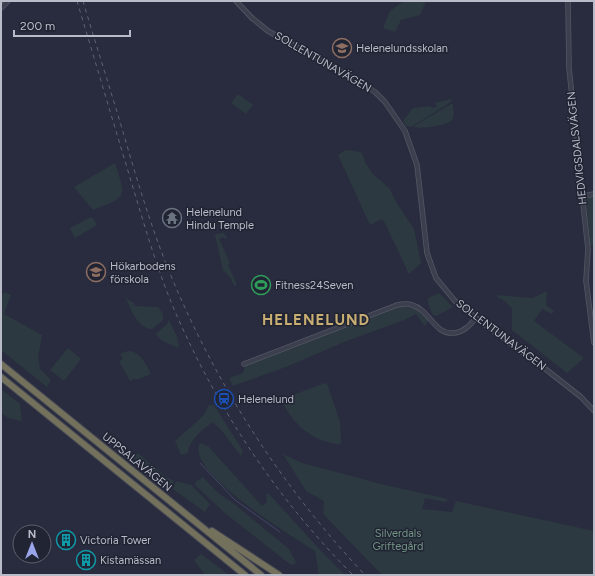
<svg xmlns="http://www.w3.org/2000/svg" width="595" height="576" font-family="Figtree,sans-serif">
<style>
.green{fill:#2c3940}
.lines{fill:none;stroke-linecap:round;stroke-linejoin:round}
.stream{stroke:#414665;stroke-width:1}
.minor-casing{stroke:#545765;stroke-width:5.5}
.highway-casing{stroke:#444755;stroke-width:8}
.minor{stroke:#3c3f4e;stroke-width:4}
.highway{stroke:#73705b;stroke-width:6}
.rail{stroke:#5f6274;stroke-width:1;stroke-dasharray:4 4;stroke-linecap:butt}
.labels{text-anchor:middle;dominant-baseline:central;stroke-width:3;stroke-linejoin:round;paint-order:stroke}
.poi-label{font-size:11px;fill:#b9bbc8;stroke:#212433;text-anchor:start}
.street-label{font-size:11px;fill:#b9bbc8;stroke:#212433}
.park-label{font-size:11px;fill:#739684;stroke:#212433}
.district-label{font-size:15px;font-weight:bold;letter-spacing:1px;fill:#c9ae73;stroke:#212433}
</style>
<rect width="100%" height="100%" fill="#292c3e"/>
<!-- green -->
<path class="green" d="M 404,1 L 426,1 L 420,15 L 401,20 L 395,32 L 383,28 L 390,11 Z
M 238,94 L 253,105 L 246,114 L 231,103 Z
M 451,99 L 452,100 L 448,104 L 411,127 L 406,126 L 403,121 L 413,108 L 430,106 L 432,108 L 437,107 L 435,103 Z
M 451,104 L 453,104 C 453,109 455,116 452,120 C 447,126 421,129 414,127 L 414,126 Z
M 345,150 L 356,151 L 362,153 L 366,164 L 373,174 L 390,189 L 396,202 L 414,229 L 421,263 L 409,274 L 384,221 L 382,219 L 370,225 L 338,155 Z
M 115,163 C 126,198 128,196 93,210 L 74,187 Z
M 594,197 L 594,245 L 590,246 L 586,198 Z
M 91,217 L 94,219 L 97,225 L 75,238 L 70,228 Z
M 224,233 L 227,238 L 225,239 L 224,237 L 219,239 L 230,263 L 228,265 L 237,285 L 234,286 L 230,277 L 223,270 L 215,235 L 216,234 Z
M 547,291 L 546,305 L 554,311 L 552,314 L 542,309 L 534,321 L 584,358 L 567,373 L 512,330 L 512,308 L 502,299 L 498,298 L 497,295 L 532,298 Z
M 5,292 L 11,295 L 4,314 L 42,335 L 38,357 L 40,369 L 51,380 L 47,387 L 1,350 L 1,295 Z
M 124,292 L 128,300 L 134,303 L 135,306 L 158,307 L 163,314 L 163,320 L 152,329 C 137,329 128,304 124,292 Z
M 439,293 L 453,307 L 436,316 L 433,315 C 430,309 427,304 428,298 Z
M 398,306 L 416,309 L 428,320 L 425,326 L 416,314 L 404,320 L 344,342 L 286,367 L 233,386 L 229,378 L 243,373 L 245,366 Z
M 169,320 L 177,337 L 179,348 C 170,344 160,342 156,334 L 168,323 Z
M 68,348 L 81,359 L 64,381 L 50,370 Z
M 128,351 C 140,351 147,365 151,374 L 139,379 L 134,379 L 130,381 L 119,361 L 123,359 L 120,354 Z
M 325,383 L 327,384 L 328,386 L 340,422 L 341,444 C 315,443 294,426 283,403 L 283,400 L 285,398 Z
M 1,389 L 20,404 L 22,421 L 8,418 L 1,413 Z
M 209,405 L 214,405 L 243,451 L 241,456 L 222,431 L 213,422 C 203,429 189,440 188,453 L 181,455 L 175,441 L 204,415 Z
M 200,443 L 208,446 L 262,506 L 267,502 L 266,493 L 270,495 L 321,551 L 345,575 L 319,575 L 315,551 C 294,537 184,472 200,443 Z
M 122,454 L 139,454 L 166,477 L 174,481 L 171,488 L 137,460 Z
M 283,454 L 302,463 L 385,485 L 448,499 L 445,502 L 425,498 L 422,509 L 452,512 L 456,501 L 594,531 L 594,575 L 382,575 L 323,514 L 324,501 L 306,491 Z
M 203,477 C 212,488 221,496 233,503 L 289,549 L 296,563 L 291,565 L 226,514 L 195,485 L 196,482 Z
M 176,481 L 191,485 L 210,504 L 205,512 L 173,489 Z
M 201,554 L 229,575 L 205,575 L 194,560 Z"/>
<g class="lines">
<!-- stream -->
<path class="stream" d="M 200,463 L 235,500 L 280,532"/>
<!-- minor casing -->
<g class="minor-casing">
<path id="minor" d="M 236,1 L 252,18 L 268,31 L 358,81 L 375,92 L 385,102 L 405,131 L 417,165 L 427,253 L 436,278 L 455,301 L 480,321 L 548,371 L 581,397 L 594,411
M 568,1 L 569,68 L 583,203 L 588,249 L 586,281 L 594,343
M 1,8 L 8,1
M 583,196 L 594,194
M 244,364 L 397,305 C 402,304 407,303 412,305 C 430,310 434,335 454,333 C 464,332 470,325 476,318"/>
</g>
<!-- highway casing -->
<g class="highway-casing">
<path id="highway" d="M 1,364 L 261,575
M 1,377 L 245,575
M 212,531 L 279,575"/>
</g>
<!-- minor -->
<use href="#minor" class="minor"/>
<!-- highway -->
<use href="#highway" class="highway"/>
<!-- rail -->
<path class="rail" d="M 77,1 C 95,61 113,121 131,181 C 145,227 158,273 177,316 C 220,413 278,500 353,575
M 83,1 C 96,45 110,88 123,132 C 138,183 153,234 174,283 C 220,391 284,489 365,575"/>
</g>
<!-- icons -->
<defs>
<g id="school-ring" transform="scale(1)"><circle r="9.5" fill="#212433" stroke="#8d6e63" stroke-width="1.5"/><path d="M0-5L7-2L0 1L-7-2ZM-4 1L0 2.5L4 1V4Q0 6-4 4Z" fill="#8d6e63"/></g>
<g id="temple-ring" transform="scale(1)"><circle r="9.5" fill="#212433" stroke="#6b7280" stroke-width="1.5"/><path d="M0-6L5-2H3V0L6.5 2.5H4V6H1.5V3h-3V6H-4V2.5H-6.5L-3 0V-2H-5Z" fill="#6b7280"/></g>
<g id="stadium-ring" transform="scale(1)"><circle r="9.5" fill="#212433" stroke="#2e9e5b" stroke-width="1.5"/><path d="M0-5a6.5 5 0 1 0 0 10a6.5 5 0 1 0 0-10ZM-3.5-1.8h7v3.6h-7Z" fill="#2e9e5b"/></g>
<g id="station-ring" transform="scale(1)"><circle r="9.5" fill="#212433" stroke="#1a4fb4" stroke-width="1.5"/><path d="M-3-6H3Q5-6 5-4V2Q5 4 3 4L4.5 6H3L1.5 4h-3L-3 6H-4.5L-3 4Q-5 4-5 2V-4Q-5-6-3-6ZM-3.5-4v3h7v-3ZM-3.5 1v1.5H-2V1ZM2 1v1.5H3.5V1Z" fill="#1a4fb4"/></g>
<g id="building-ring" transform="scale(1)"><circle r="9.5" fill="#212433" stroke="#0f9aa8" stroke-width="1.5"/><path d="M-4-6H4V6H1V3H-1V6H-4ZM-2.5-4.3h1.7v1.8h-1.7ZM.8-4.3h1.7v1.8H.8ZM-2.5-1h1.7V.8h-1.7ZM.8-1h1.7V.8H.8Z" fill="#0f9aa8"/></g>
</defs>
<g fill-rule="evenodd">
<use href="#school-ring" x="342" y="48"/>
<use href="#temple-ring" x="172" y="218"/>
<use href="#school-ring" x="96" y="272"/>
<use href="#stadium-ring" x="261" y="285"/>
<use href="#station-ring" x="224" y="399"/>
<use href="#building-ring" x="66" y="540"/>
<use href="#building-ring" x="86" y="560"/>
</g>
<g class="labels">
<!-- poi labels -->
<g class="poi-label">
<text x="356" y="48">Helenelundsskolan</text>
<text x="186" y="212">Helenelund<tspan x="186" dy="13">Hindu Temple</tspan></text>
<text x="110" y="266">Hökarbodens<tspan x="110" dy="13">förskola</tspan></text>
<text x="275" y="285">Fitness24Seven</text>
<text x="238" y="399">Helenelund</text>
<text x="80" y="540">Victoria Tower</text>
<text x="100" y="560">Kistamässan</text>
</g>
<!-- street labels -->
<g class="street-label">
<text transform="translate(323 62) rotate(30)">SOLLENTUNAVÄGEN</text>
<text transform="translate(577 148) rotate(-96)">HEDVIGSDALSVÄGEN</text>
<text transform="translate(501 335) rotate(37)">SOLLENTUNAVÄGEN</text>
<text transform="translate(137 462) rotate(39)">UPPSALAVÄGEN</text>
</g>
<!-- park labels -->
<g class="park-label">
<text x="398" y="533">Silverdals<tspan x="398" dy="13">Griftegård</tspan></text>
</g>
<!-- district labels -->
<g class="district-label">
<text x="316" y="320">HELENELUND</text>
</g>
</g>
<!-- border -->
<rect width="595" height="576" fill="none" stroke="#b9bbc8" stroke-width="4"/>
<!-- north arrow -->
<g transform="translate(32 544)"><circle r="19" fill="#212433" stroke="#5e606f"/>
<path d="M0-3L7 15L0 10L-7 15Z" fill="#9ba5ec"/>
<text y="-6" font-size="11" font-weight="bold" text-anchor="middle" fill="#b9bbc8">N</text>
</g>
<!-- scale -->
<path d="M14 30v6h116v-6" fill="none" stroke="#b9bbc8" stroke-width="2"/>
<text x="20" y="30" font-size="12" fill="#b9bbc8" stroke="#212433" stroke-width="3" paint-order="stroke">200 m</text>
</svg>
